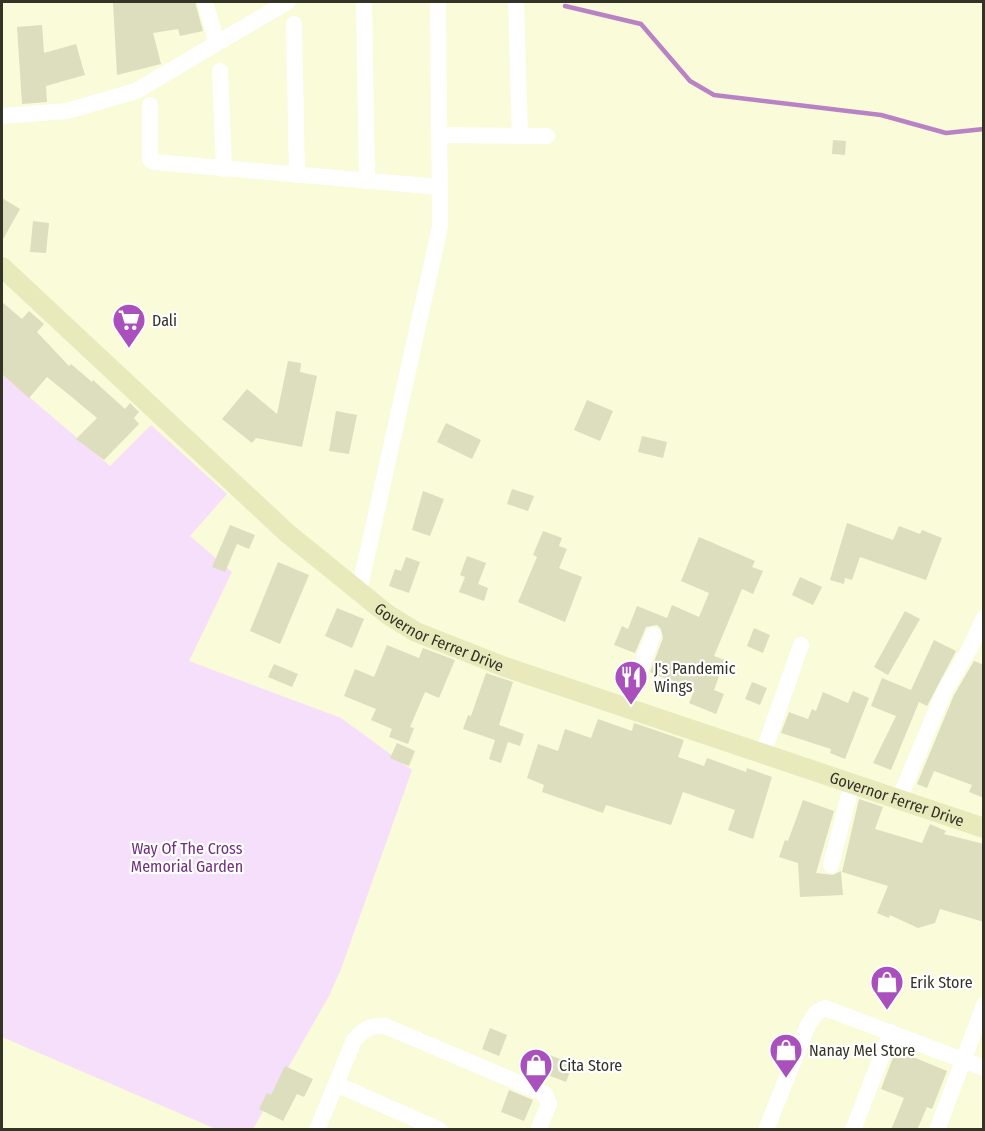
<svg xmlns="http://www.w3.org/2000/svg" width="985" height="1131" font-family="'Fira Sans Condensed',sans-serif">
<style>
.green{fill:#f6dffb}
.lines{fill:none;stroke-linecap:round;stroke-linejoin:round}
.stream{stroke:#b982c5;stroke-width:4.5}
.building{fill:#dcdebd}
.minor{stroke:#fff;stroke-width:16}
.major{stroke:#e8eabc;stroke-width:20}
.labels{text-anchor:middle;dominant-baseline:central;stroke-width:4.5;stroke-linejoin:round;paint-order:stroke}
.poi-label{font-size:16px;fill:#333326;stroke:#fff;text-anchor:start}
.street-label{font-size:16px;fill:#333326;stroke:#fff}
.park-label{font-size:16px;fill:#712e7f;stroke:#fff}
</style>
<rect width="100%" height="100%" fill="#f9fbd9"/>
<!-- green -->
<path class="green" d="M 2,374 L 110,466 L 151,425 L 227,494 L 190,536 L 232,572 L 189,661 L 341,718 L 412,770 L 341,969 L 329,996 L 253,1129 L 216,1129 L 2,1037 Z"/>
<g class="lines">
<!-- stream -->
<path class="stream" d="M 565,6 L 641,24 L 690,81 L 714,95 L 881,115 L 946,133 L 984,129"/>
</g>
<!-- building -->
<path class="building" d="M 113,2 L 195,2 L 203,31 L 180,36 L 178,29 L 153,33 L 161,64 L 117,75 Z
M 42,25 L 44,53 L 76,44 L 85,75 L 46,86 L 47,102 L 22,104 L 17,27 Z
M 833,140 L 846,141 L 845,155 L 832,154 Z
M 2,198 L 20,209 L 2,241 Z
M 33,221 L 49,223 L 46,253 L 30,252 Z
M 2,302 L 22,319 L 29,311 L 44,324 L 37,332 L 69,366 L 71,364 L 92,382 L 93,380 L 125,409 L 130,403 L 139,412 L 134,418 L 139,424 L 104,460 L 76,439 L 97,418 L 73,398 L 47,377 L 29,398 L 2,374 Z
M 288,361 L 301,363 L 300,372 L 317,376 L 302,447 L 256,438 L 252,443 L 222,419 L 247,389 L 277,414 Z
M 587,400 L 613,411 L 600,441 L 574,430 Z
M 336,411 L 357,415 L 349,454 L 329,451 Z
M 446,423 L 481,440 L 472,459 L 437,442 Z
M 642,436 L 667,442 L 663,458 L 638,452 Z
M 512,489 L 534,496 L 528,511 L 507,504 Z
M 423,491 L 444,499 L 430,536 L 412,530 Z
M 847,523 L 893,540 L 899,526 L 920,534 L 922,530 L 942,538 L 926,580 L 860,557 L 852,580 L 845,578 L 844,584 L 830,580 Z
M 230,525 L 255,535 L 249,549 L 237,544 L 225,572 L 212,567 Z
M 543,531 L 562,538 L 559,546 L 567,549 L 559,568 L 582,577 L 565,622 L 518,602 L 537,557 L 533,555 Z
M 699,537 L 755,561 L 752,567 L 763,571 L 753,594 L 742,589 L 714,656 L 725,660 L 714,690 L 724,694 L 716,714 L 689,703 L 694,691 L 650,672 L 663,638 L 661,629 L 657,625 L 646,627 L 635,653 L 614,645 L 622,626 L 628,629 L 637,606 L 667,618 L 672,605 L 699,617 L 709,593 L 681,581 Z
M 467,556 L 486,563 L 478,584 L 488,588 L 484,601 L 459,592 L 465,577 L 460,575 Z
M 406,557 L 420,562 L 409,593 L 389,586 L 395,569 L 401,571 Z
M 278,562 L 309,575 L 280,644 L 250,631 Z
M 800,577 L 822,587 L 813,605 L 792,595 Z
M 337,608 L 364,619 L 352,648 L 325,636 Z
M 905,611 L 920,619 L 888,675 L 874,667 Z
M 754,628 L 770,635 L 763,653 L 747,646 Z
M 934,640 L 956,651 L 927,706 L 919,702 L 891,770 L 873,763 L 896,716 L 871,706 L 882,678 L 911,690 Z
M 387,645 L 419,658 L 423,648 L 455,660 L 439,698 L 425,692 L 410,727 L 414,728 L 408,744 L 389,737 L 392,729 L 371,720 L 376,709 L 344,696 L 355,669 L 374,677 Z
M 974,661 L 984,665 L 984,798 L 969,792 L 972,785 L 934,771 L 927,788 L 917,784 L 954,695 Z
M 274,664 L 298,674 L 292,687 L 268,677 Z
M 486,673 L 513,682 L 499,725 L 524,734 L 520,746 L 508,742 L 501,763 L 489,759 L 495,740 L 463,729 L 468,715 L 471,716 Z
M 752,682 L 767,688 L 760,705 L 745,699 Z
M 853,691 L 869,698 L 845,759 L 830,753 L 831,749 L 781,733 L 789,712 L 808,719 L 812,709 L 816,711 L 823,692 L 848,703 Z
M 598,719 L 632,731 L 634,723 L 684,740 L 678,757 L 704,766 L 707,758 L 746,772 L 747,768 L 772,777 L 753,839 L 728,830 L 735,810 L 683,792 L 671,825 L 606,805 L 603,813 L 542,792 L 544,785 L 527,778 L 538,744 L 558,751 L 565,729 L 591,738 Z
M 397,743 L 415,751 L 409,766 L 390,758 Z
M 859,799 L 883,807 L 875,829 L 922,843 L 930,824 L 946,831 L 944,834 L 984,844 L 984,922 L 940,909 L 935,923 L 918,928 L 890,915 L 889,918 L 877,913 L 888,886 L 842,872 Z
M 803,800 L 834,811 L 816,873 L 833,875 L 841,871 L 843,895 L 800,897 L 798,863 L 779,857 L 785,840 L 788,841 Z
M 490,1028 L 507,1035 L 499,1056 L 482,1049 Z
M 534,1049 L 573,1064 L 566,1082 L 548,1075 L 545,1082 L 524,1074 Z
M 896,1050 L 947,1071 L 932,1109 L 927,1107 L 917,1130 L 891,1130 L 904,1098 L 881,1089 Z
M 285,1066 L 313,1079 L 304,1097 L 297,1094 L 283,1121 L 259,1109 L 267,1093 L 271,1095 Z
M 509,1090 L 533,1100 L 524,1121 L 501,1112 Z"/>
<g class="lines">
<!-- minor -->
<path class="minor" d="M 205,2 L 217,43
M 364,2 L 367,181
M 516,2 L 520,136
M 294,24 L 297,175
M 220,71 L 224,169
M 150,105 L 150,159 L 154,162 L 440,187
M 2,116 L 67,111 L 136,91 L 287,2
M 439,135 L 547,136
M 359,591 L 440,227 L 438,2
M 626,707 L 653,635
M 763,753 L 801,645
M 899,799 L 945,690 L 970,648 L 984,618
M 831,865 L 852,783
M 336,1084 L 440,1130
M 317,1130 L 354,1040 C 364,1029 370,1025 385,1026 L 545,1094 L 549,1104 L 538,1130
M 766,1130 L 808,1025 L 816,1013 L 825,1008 L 984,1068
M 853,1130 L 891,1032
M 937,1130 L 984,1005"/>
<!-- major -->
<path class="major" id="s1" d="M 2,267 L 287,533 L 387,614 L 416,632 L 505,667 L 984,828"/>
</g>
<!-- icons -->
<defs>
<g id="supermarket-pin" transform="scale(1.725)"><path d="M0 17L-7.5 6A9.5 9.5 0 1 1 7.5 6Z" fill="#a950bd" stroke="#fff"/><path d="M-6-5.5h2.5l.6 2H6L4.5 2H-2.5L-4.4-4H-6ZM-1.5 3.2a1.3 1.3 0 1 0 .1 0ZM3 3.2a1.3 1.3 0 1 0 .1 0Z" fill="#fff"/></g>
<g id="restaurant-pin" transform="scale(1.725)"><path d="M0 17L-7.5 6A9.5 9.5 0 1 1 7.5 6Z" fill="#a950bd" stroke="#fff"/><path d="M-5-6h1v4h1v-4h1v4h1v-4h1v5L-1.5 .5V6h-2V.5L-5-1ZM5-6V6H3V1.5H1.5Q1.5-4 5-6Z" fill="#fff"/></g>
<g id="shop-pin" transform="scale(1.725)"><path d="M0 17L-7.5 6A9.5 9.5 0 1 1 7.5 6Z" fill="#a950bd" stroke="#fff"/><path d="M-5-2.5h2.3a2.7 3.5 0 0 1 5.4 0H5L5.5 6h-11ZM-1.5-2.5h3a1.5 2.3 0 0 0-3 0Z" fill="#fff"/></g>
</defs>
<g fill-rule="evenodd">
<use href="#supermarket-pin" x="129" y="320"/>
<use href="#restaurant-pin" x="631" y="677"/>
<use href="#shop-pin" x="887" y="982"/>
<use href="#shop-pin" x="786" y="1050"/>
<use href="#shop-pin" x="536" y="1065"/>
</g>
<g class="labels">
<!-- poi labels -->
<g class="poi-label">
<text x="152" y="320">Dali</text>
<text x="654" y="668">J's Pandemic<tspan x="654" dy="18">Wings</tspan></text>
<text x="910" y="982">Erik Store</text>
<text x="809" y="1050">Nanay Mel Store</text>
<text x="559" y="1065">Cita Store</text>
</g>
<!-- street labels -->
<g class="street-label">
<text stroke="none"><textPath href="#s1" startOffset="576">Governor Ferrer Drive</textPath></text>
<text stroke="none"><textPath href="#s1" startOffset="1062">Governor Ferrer Drive</textPath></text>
</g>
<!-- park labels -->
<g class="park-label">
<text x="187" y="848">Way Of The Cross<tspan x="187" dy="18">Memorial Garden</tspan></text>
</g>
</g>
<!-- border -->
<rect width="985" height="1131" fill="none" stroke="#333326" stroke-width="6"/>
</svg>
